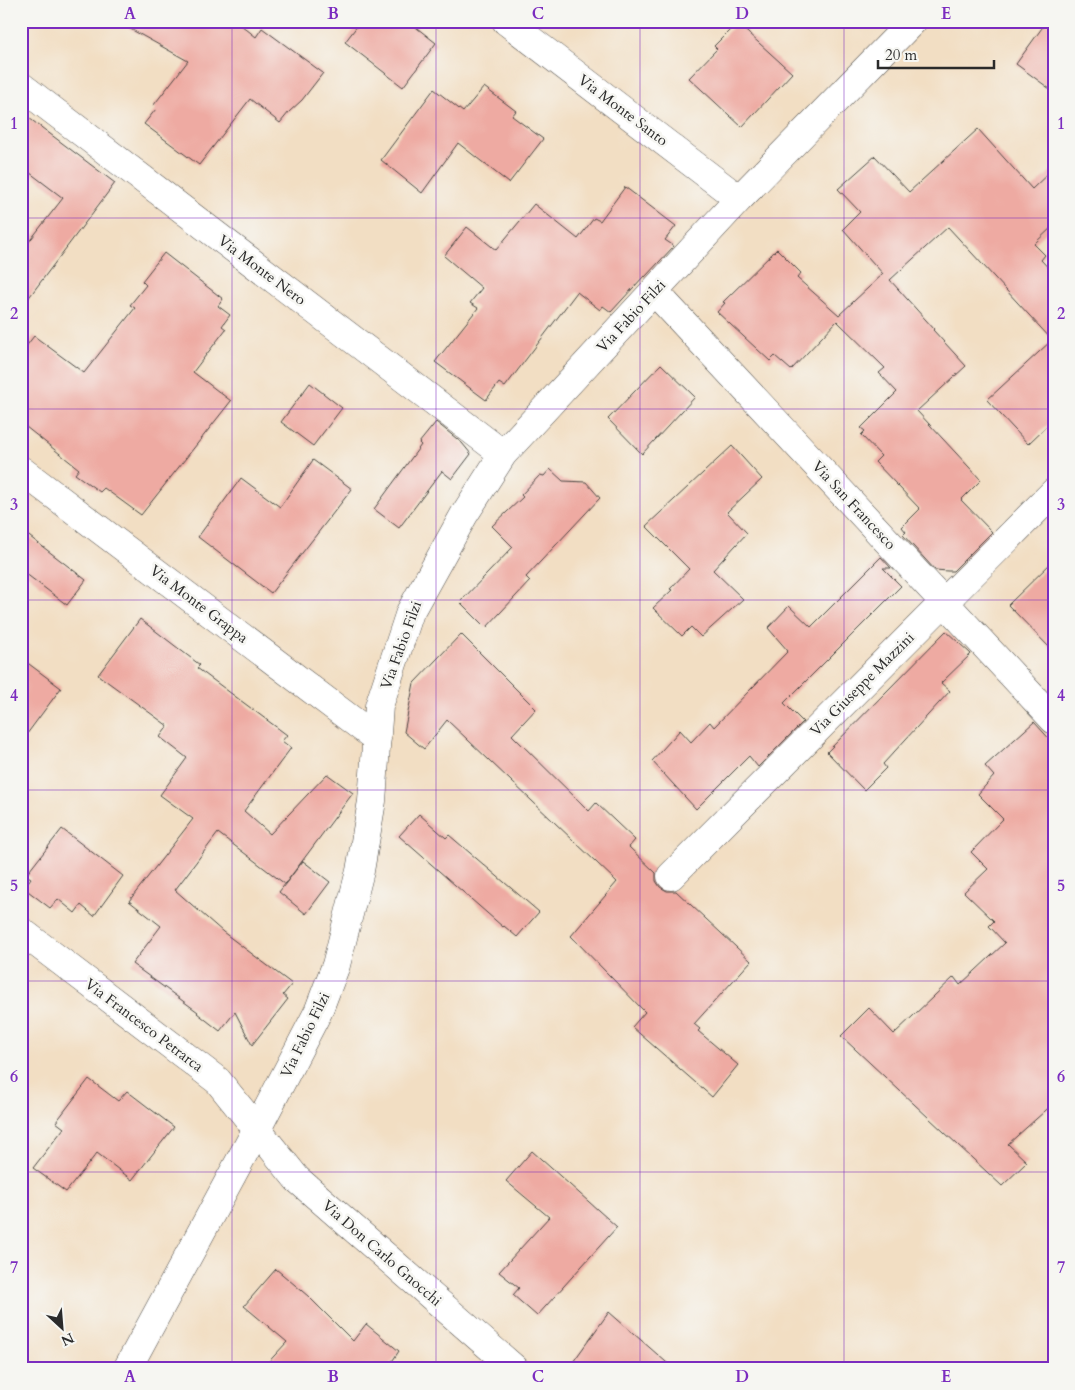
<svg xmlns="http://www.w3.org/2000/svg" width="1075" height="1390" font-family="Cardo,serif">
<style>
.building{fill:#eeaaa2}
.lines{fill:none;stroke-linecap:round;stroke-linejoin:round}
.minor-casing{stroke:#494642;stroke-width:29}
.minor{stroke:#fff;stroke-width:28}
.grid{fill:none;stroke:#7b2cbf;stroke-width:1;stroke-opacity:0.55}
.labels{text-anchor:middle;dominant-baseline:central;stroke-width:5;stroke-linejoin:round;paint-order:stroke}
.street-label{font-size:15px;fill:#2b2b2b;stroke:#f6f6f2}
.neatline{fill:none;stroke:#7b2cbf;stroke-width:2}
.grid-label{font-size:16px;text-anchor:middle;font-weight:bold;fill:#7b2cbf}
</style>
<rect width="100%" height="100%" fill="#f6f6f2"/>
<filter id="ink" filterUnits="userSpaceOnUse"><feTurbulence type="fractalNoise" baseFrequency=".02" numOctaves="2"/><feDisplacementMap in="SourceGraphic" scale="10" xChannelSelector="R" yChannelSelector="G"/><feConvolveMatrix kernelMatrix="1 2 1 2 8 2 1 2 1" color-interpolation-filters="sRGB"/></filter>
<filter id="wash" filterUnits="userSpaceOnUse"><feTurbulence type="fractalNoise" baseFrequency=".0096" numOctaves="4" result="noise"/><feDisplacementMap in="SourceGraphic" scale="20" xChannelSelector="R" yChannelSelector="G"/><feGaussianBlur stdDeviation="1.12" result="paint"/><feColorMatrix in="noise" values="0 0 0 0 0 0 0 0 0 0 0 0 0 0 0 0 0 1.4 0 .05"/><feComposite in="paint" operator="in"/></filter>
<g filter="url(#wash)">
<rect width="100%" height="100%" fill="#f2dec3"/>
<g id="blocks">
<!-- building -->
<path class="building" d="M 116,21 L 236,21 L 256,37 L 262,28 L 323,73 L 302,100 L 289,112 L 280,123 L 250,99 L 199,165 L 144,124 L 156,109 L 153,106 L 188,61 Z
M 361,21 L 408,21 L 436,43 L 403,87 L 345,42 Z
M 1047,21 L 1054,21 L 1054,92 L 1016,64 Z
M 737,23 L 792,73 L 742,127 L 689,78 L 717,49 L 714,46 Z
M 484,87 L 516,111 L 512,116 L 543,139 L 509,183 L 458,143 L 422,193 L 381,160 L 434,89 L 463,112 Z
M 21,112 L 115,183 L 21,308 L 21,252 L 63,198 L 21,166 Z
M 978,129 L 1032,189 L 1054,168 L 1054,225 L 1034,244 L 1045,255 L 1041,260 L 1054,274 L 1054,419 L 1028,444 L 987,400 L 1052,340 L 948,227 L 890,280 L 934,329 L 933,330 L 966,366 L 917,411 L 981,480 L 961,500 L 992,532 L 953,571 L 948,571 L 935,570 L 903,535 L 906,532 L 902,527 L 920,509 L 875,462 L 881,456 L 861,435 L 865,431 L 861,428 L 897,392 L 879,373 L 885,368 L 837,321 L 791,370 L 775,356 L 770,361 L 717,312 L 725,303 L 723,302 L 777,249 L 801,273 L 797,278 L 839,315 L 883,274 L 843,229 L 860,212 L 838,189 L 875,156 L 909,192 Z
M 625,187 L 676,226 L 665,240 L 674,246 L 645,277 L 644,276 L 611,312 L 603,306 L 600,310 L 577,292 L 505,387 L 499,383 L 486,400 L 435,362 L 478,308 L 470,303 L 482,288 L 444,256 L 467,227 L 496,250 L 534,204 L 578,239 L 594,218 L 600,221 Z
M 164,253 L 223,299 L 218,306 L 230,315 L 222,326 L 226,329 L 193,372 L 231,401 L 141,515 L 104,488 L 100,492 L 75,474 L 79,469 L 21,423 L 21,353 L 34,336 L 84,373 L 135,308 L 130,305 L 146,285 L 142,281 Z
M 661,364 L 695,397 L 642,454 L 608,419 Z
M 310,383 L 342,408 L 313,446 L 281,422 Z
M 436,422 L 462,443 L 471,454 L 452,479 L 442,471 L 399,528 L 374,509 L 421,445 L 419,443 Z
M 732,446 L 762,479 L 727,512 L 747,533 L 713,570 L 743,599 L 701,637 L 691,627 L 682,636 L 653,608 L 672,590 L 670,589 L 689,569 L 646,526 Z
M 313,460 L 352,489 L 271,593 L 198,537 L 241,478 L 280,507 Z
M 550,469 L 563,481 L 586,482 L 600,498 L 526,577 L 530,581 L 486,628 L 460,602 L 513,547 L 492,526 L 523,497 L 521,495 L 540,475 L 544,476 Z
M 21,530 L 86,580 L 67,605 L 21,570 Z
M 881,557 L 891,568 L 883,568 L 901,586 L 784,703 L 803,722 L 758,767 L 749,756 L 696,809 L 652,761 L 680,730 L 691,742 L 710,722 L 714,727 L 788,651 L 768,628 L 789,606 L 811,627 Z
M 1054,560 L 1054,652 L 1008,605 Z
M 140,619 L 200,665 L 197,668 L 287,735 L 282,741 L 291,748 L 244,811 L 270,834 L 327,774 L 353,793 L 285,884 L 218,833 L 175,890 L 223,932 L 292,984 L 283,995 L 288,999 L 252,1045 L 235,1012 L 220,1031 L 197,1013 L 198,1012 L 132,964 L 161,926 L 129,901 L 193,819 L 160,795 L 187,758 L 160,737 L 168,726 L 98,675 Z
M 946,631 L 971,654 L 941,683 L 950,691 L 883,764 L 886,768 L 864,790 L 827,752 Z
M 461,634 L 536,709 L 512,735 L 589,811 L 596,803 L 635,840 L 629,847 L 656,873 L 656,881 L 660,887 L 667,891 L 676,891 L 751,961 L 694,1024 L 700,1029 L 698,1031 L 738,1065 L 712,1097 L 632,1027 L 645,1012 L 571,936 L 617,882 L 447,720 L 424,749 L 404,732 L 414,683 Z
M 21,658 L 61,688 L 21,742 Z
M 1034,722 L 1054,744 L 1054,1103 L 1008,1144 L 1027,1162 L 1002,1186 L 841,1036 L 869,1008 L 894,1034 L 954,977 L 960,985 L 1005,943 L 989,926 L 994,921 L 964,892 L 988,869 L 971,852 L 1003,819 L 978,794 L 994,776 L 985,766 Z
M 419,814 L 446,838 L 449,835 L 539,912 L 517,937 L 504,926 L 503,927 L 399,836 Z
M 62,829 L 123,876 L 94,916 L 81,905 L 75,913 L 58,899 L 50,908 L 24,888 L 31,878 L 26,875 Z
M 303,861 L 330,882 L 306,914 L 279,892 Z
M 89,1079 L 118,1101 L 127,1091 L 174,1127 L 132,1180 L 97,1153 L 66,1192 L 33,1168 L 64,1128 L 56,1122 Z
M 532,1151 L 617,1227 L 537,1316 L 513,1295 L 519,1288 L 499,1272 L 549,1217 L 506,1181 Z
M 276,1269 L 308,1296 L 353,1341 L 366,1324 L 399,1351 L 387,1369 L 262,1369 L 287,1342 L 244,1306 Z
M 609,1312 L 674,1369 L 568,1369 Z"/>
</g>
</g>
<g filter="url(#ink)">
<use href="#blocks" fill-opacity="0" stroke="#494642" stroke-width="1"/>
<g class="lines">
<!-- minor casing -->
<g class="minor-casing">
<path id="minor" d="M 506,21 L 739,199
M 21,86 L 503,454
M 654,291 L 1054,720
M 21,470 L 377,739
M 671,876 L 1054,492
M 21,931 L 218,1081 L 297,1179 L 515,1369
M 127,1369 L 257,1129 L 318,1012 L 336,965 L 360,871 L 372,801 L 379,706 L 410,612 L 464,515 L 503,454 L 739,199 L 913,21"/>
</g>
<!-- minor -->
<use href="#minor" class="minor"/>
</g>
</g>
<!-- grid -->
<path class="grid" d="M 232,21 L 232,1369M 436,21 L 436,1369M 640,21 L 640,1369M 844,21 L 844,1369M 21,218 L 1054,218M 21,409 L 1054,409M 21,600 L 1054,600M 21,790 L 1054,790M 21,981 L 1054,981M 21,1172 L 1054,1172"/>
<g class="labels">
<!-- street labels -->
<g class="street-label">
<text transform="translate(623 110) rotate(37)">Via Monte Santo</text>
<text transform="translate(262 270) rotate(37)">Via Monte Nero</text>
<text transform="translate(631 316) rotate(-47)">Via Fabio Filzi</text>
<text transform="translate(854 505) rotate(47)">Via San Francesco</text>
<text transform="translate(199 604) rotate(37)">Via Monte Grappa</text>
<text transform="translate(401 645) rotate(-70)">Via Fabio Filzi</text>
<text transform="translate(862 684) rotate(-45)">Via Giuseppe Mazzini</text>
<text transform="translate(144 1025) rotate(37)">Via Francesco Petrarca</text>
<text transform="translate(305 1035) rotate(-64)">Via Fabio Filzi</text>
<text transform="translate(382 1253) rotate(41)">Via Don Carlo Gnocchi</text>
</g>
</g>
<!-- margin -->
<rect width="1075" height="1390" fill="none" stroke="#f6f6f2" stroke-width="55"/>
<!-- north arrow -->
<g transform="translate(62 1328) rotate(154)" stroke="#f6f6f2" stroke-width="4" paint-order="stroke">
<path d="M0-4L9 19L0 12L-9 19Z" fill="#2b2b2b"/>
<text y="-8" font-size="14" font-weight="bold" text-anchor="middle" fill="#2b2b2b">N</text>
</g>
<!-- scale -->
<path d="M878 60v8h116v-8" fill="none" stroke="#2b2b2b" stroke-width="2.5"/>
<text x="885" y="60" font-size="15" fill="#2b2b2b" stroke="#f6f6f2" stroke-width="4" paint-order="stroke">20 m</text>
<rect x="28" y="28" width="1020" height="1334" class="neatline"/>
<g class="grid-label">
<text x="130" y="19">A</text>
<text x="333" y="19">B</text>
<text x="538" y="19">C</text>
<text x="742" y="19">D</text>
<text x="946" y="19">E</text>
<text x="14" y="129">1</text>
<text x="1061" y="129">1</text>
<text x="14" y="319">2</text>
<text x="1061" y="319">2</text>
<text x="14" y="510">3</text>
<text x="1061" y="510">3</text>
<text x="14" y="701">4</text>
<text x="1061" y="701">4</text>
<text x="14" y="891">5</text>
<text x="1061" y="891">5</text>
<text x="14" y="1082">6</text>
<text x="1061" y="1082">6</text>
<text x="14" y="1273">7</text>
<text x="1061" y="1273">7</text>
<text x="130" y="1382">A</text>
<text x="333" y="1382">B</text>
<text x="538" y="1382">C</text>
<text x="742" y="1382">D</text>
<text x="946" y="1382">E</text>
</g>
</svg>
